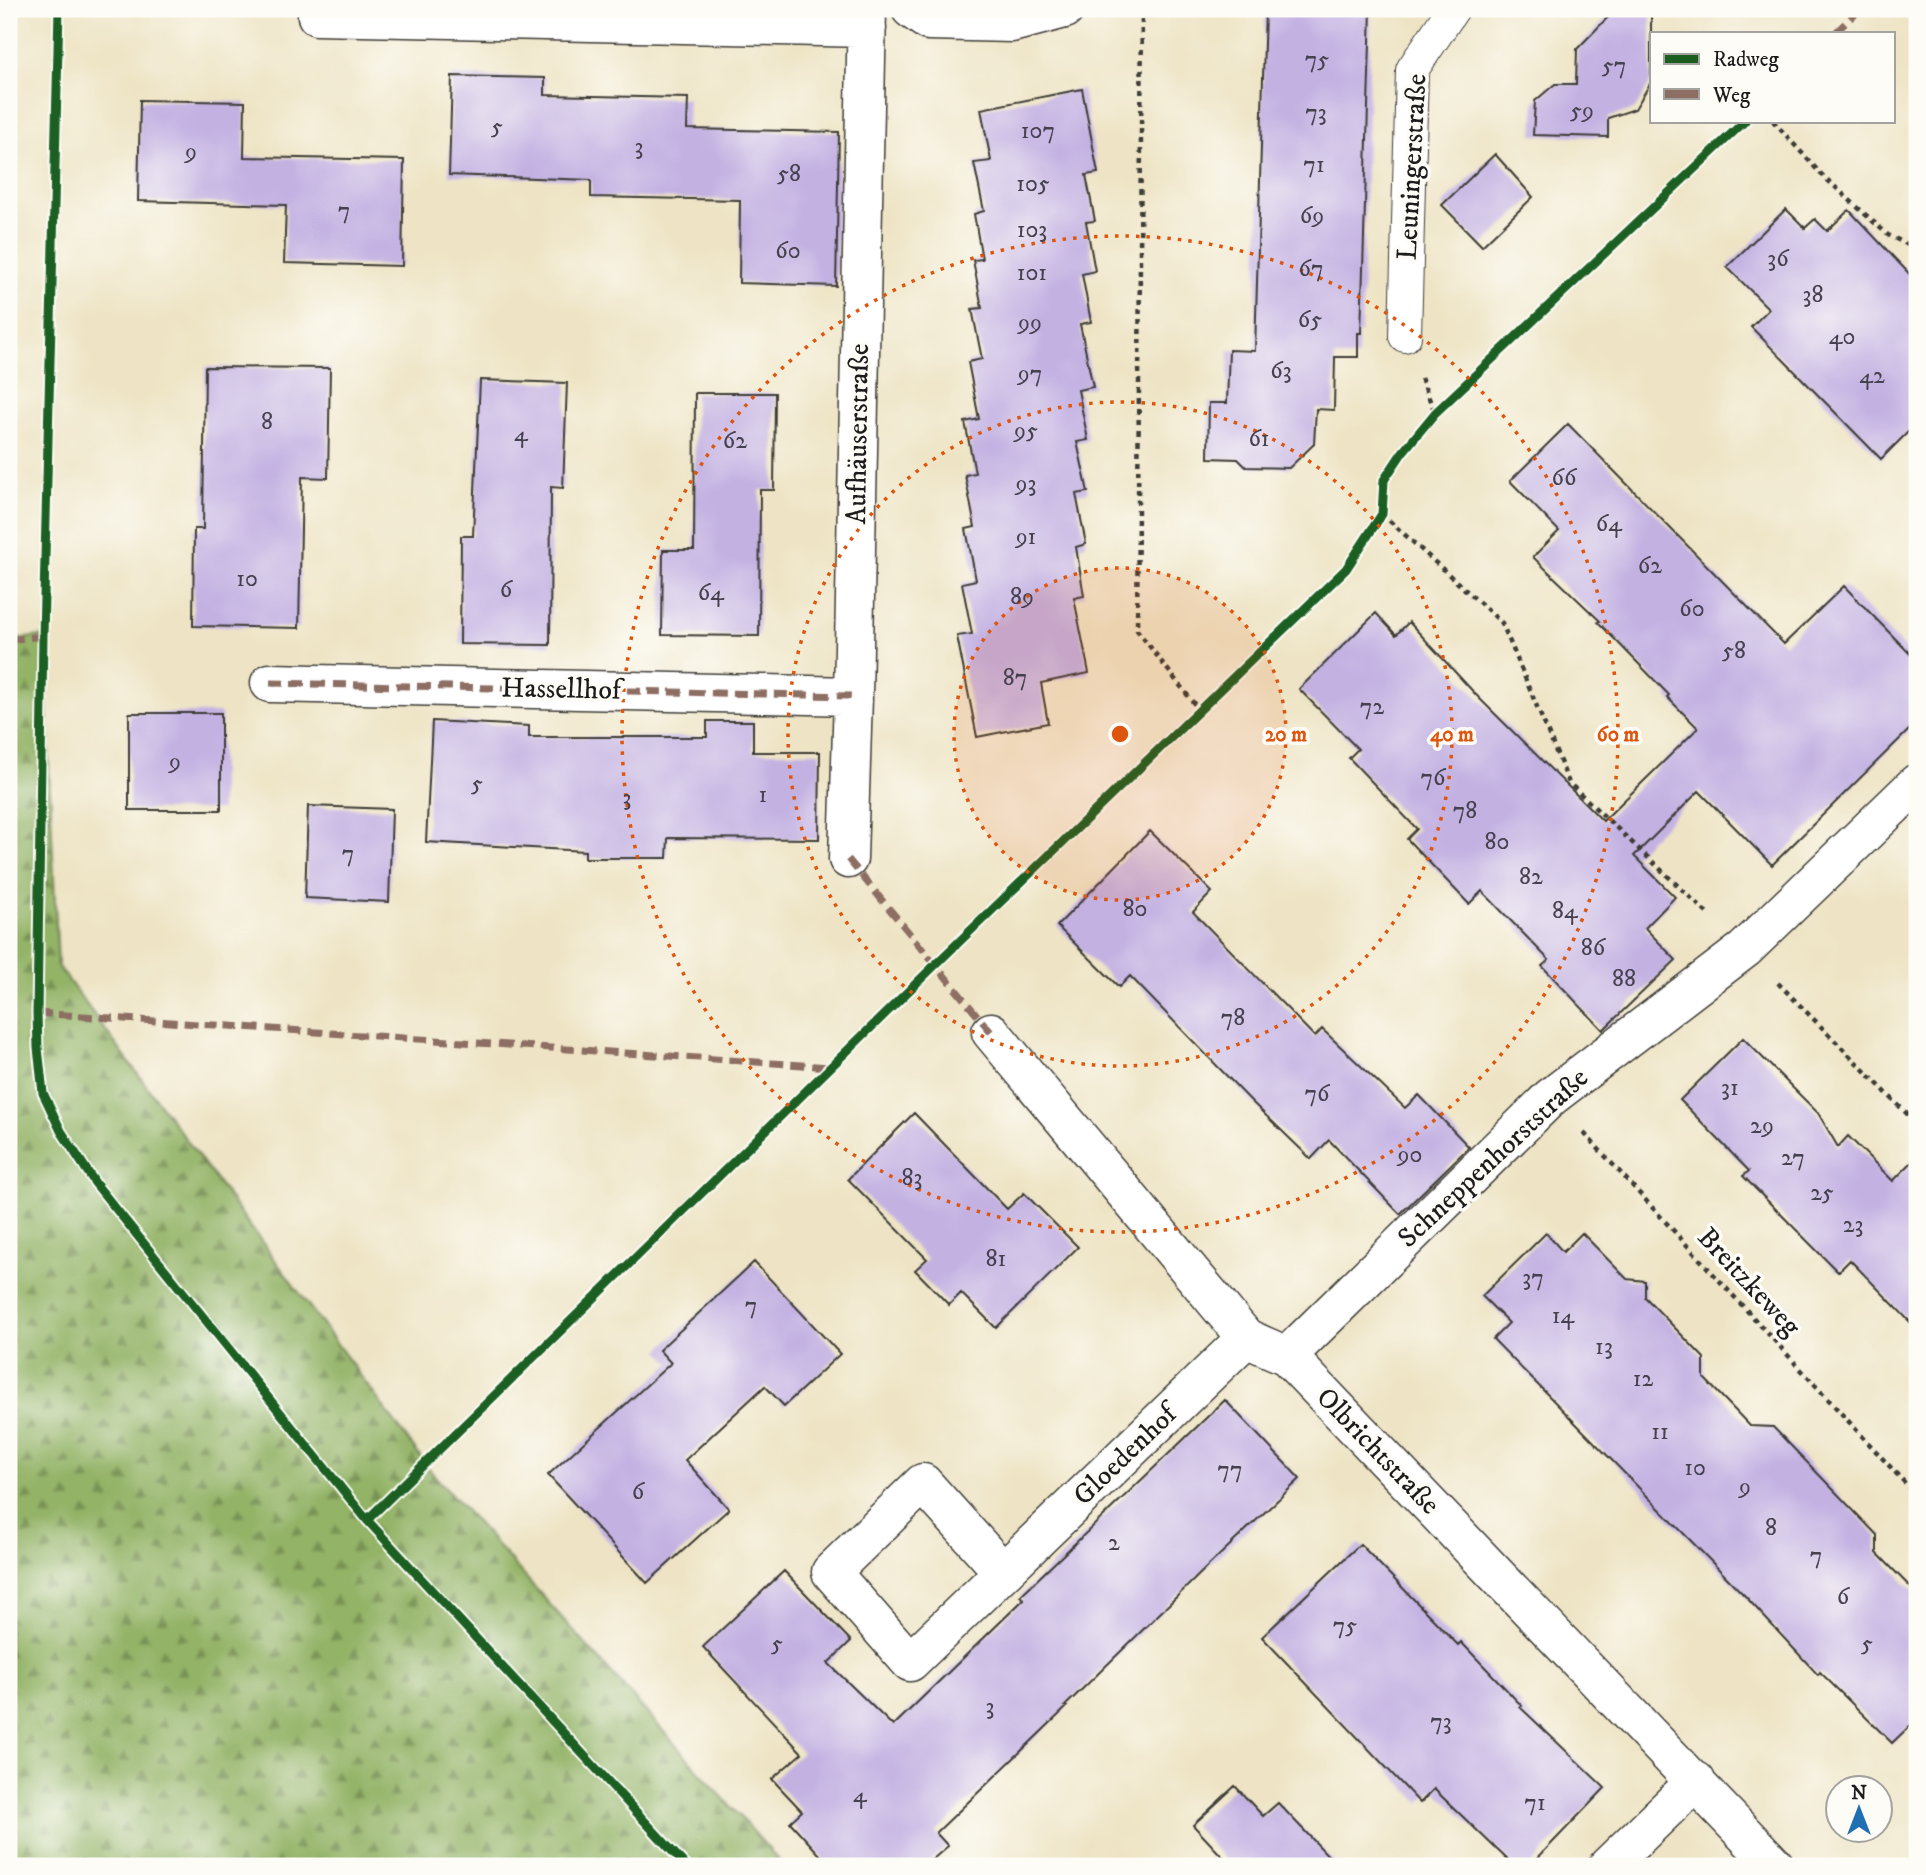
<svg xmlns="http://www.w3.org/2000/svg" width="1926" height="1875" font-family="'IM FELL DW Pica',serif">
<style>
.forest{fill:url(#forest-firs);stroke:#586841;stroke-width:2}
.building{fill:#c3b1e2}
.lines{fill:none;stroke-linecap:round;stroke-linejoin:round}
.lane-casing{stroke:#3c3a35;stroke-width:34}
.street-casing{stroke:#3c3a35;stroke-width:41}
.path{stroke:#3c3a35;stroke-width:4.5;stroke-dasharray:5 5;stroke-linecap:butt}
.lane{stroke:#fff;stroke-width:32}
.street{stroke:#fff;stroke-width:38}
.quiet{stroke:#8d6e63;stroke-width:7;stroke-dasharray:14 7;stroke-linecap:butt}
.cycleway-casing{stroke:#fdfcf7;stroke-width:13}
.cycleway{stroke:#1b5e20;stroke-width:9}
.ring{fill:none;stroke:#de560d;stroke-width:3.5;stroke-dasharray:3.5 7}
.labels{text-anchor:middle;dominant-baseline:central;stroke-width:7;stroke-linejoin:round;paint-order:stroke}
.number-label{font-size:24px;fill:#46414e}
.street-label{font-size:28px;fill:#1c1c1c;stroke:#fdfcf7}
.centre{fill:#de560d;stroke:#fdfcf7;stroke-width:3.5}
.ring-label{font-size:21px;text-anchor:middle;font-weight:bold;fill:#de560d;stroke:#fdfcf7;stroke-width:7;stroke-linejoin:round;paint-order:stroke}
</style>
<defs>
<pattern id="forest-firs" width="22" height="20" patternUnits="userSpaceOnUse" patternTransform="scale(1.75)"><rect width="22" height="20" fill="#93b366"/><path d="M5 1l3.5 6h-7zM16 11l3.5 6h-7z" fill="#779153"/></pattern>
</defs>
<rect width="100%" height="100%" fill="#fdfcf7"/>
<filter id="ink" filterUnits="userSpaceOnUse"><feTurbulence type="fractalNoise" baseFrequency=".0143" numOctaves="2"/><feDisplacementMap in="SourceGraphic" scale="14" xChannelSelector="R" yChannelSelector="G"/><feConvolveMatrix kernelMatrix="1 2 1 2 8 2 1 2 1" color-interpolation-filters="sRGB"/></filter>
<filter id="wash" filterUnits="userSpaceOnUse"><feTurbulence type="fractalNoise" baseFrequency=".00686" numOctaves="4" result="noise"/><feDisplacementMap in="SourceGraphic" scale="28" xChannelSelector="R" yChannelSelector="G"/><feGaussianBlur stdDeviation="1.57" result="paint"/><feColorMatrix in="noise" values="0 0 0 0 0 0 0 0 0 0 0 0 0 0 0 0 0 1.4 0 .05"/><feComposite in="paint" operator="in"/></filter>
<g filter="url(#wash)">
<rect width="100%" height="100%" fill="#eee4c5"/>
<!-- forest -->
<path class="forest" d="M 43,636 L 58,966 L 433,1474 L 784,1866 L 9,1866 L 9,640 Z"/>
<g id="blocks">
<!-- building -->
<path class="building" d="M 1265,9 L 1371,9 L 1361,333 L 1358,333 L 1358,357 L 1335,357 L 1334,410 L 1316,409 L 1314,444 L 1289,468 L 1246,467 L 1238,459 L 1208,458 L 1209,403 L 1227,403 L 1229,350 L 1255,351 Z
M 1616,9 L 1651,9 L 1651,82 L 1635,109 L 1608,118 L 1608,137 L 1533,135 L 1535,101 L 1555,84 L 1576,84 L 1577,49 Z
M 452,76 L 545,78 L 545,95 L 688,98 L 687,129 L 839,132 L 836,286 L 739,283 L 740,200 L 591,197 L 591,180 L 449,175 Z
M 1082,89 L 1098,173 L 1086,175 L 1095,221 L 1086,222 L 1095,271 L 1082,274 L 1091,322 L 1080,324 L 1093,387 L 1078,390 L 1088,440 L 1077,442 L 1088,492 L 1076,494 L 1086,544 L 1076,547 L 1084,596 L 1074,598 L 1089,673 L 1041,683 L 1048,723 L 977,737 L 957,636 L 972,634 L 962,583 L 976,580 L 966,529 L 975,527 L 965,475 L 975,473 L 965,422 L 979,419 L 968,362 L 982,359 L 972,309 L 982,308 L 973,260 L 982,259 L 974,214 L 984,211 L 974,163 L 991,161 L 981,109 Z
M 140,100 L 245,102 L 244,157 L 404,160 L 402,266 L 284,263 L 286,205 L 138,201 Z
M 1495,154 L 1533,197 L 1482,246 L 1442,205 Z
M 1786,209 L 1805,228 L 1815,219 L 1827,231 L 1849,210 L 1917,282 L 1917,423 L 1881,459 L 1751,327 L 1769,309 L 1727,267 Z
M 205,367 L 330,368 L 328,478 L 302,477 L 299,628 L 193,626 L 194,529 L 203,529 Z
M 480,380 L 567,383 L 563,488 L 551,487 L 550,645 L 460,644 L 461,536 L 473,536 Z
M 695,393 L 775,393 L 774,490 L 760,490 L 759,636 L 662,635 L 663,550 L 694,550 Z
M 1568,424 L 1784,644 L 1844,586 L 1917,661 L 1917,722 L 1772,865 L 1699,791 L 1634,856 L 1675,897 L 1645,928 L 1676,960 L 1603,1030 L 1542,966 L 1549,960 L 1482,891 L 1469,904 L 1407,839 L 1417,829 L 1349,758 L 1358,749 L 1299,689 L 1376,613 L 1396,635 L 1409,622 L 1479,698 L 1603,821 L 1698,728 L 1667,697 L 1669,695 L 1598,622 L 1600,621 L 1533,557 L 1559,531 L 1510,481 Z
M 129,713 L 221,713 L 221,810 L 129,810 Z
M 432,721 L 529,726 L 529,737 L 707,737 L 707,721 L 753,721 L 753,752 L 820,752 L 819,839 L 668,838 L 667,858 L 585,858 L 585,851 L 426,842 Z
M 308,806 L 392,809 L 389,902 L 305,898 Z
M 1150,831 L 1212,892 L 1193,912 L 1315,1037 L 1322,1029 L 1405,1108 L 1419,1095 L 1469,1147 L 1400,1214 L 1329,1140 L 1311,1159 L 1252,1102 L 1130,976 L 1119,987 L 1057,926 Z
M 1743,1038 L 1818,1113 L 1838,1147 L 1848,1136 L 1893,1181 L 1917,1157 L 1917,1329 L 1850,1260 L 1838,1272 L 1743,1176 L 1749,1171 L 1680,1100 Z
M 914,1113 L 1007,1209 L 1024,1193 L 1078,1247 L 996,1328 L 961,1293 L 949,1305 L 915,1270 L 927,1259 L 848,1179 Z
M 1546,1233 L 1563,1252 L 1582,1233 L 1627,1279 L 1645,1281 L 1645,1297 L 1704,1358 L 1704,1378 L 1750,1426 L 1773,1427 L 1877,1535 L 1877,1553 L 1917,1594 L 1917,1719 L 1892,1743 L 1820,1672 L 1818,1675 L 1746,1597 L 1493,1339 L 1509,1323 L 1482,1296 Z
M 754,1262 L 840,1354 L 784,1406 L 765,1386 L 685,1460 L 729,1509 L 647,1583 L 548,1475 L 671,1363 L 659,1350 Z
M 1225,1400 L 1300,1479 L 1209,1565 L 1065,1706 L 1067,1707 L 936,1833 L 948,1846 L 925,1866 L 830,1866 L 790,1822 L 802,1811 L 772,1779 L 802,1753 L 703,1647 L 784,1571 L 851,1641 L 828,1663 L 893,1726 L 1024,1599 L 1020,1596 Z
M 1360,1544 L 1458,1645 L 1461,1642 L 1522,1706 L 1520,1707 L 1605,1788 L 1530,1866 L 1514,1866 L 1434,1789 L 1420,1803 L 1262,1637 Z
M 1235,1786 L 1263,1816 L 1278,1803 L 1338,1866 L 1231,1866 L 1193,1825 Z"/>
</g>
</g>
<g filter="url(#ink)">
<use href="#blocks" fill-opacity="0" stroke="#3c3a35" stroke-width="2"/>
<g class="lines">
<!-- lane casing -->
<g class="lane-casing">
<path id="lane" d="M 1405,336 L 1412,70 L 1453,9"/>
</g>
<!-- street casing -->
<g class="street-casing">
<path id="street" d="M 911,9 L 928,21 L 1012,23 L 1065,9
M 317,16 L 867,28
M 270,683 L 853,696
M 848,859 L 853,696 L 867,9
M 991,1032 L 1246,1338 L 1287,1356 L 1775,1866
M 1287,1356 L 1551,1097 L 1745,949 L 1917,783
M 1003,1572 L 923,1483 L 831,1572 L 910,1662 L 1246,1338
M 1608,1866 L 1696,1781"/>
</g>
<!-- path -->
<path class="path" d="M 1142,9 L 1137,630 L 1199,710
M 1773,121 L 1821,174 L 1888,235 L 1917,249
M 1421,378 L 1435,413
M 1382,514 L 1502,623 L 1569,783 L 1709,915
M 1778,983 L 1917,1124
M 1584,1133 L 1917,1496"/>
<!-- lane -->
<use href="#lane" class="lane"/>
<!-- street -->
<use href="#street" class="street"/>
<!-- quiet -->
<path class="quiet" d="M 1835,33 L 1860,9
M 9,640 L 43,636
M 270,683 L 853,696
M 848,859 L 991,1032
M 37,1013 L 831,1067"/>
<!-- cycleway casing -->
<g class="cycleway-casing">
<path id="cycleway" d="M 59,9 L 43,636 L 37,1013 L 38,1048 L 43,1093 L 61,1131 L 95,1183 L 367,1520 L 686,1866
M 367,1520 L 935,965 L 1346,569 L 1382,514 L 1384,480 L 1402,453 L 1435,413 L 1745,121"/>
</g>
<!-- cycleway -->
<use href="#cycleway" class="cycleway"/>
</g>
</g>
<!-- distance rings -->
<circle cx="1120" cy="734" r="166" fill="#de560d" fill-opacity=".12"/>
<g class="ring">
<circle cx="1120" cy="734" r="166"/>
<circle cx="1120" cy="734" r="332"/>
<circle cx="1120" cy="734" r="498"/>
</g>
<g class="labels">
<!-- number labels -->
<g class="number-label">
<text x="1317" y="60">75</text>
<text x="1614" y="66">57</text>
<text x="1582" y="111">59</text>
<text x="1316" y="113">73</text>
<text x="497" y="127">5</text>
<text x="1038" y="131">107</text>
<text x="639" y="147">3</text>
<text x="191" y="152">9</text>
<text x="1314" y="165">71</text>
<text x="789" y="174">58</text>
<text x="1033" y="184">105</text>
<text x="344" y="211">7</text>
<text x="1312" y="216">69</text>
<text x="1032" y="230">103</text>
<text x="788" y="251">60</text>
<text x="1778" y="259">36</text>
<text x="1311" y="269">67</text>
<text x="1032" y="273">101</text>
<text x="1813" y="295">38</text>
<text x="1310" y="320">65</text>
<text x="1030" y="323">99</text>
<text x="1842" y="337">40</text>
<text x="1281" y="371">63</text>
<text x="1030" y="374">97</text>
<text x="1872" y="376">42</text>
<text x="267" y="422">8</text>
<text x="1026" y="431">95</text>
<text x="521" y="434">4</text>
<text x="1259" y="439">61</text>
<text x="735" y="441">62</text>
<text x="1564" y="478">66</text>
<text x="1026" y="484">93</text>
<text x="1609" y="524">64</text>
<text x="1026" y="537">91</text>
<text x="1650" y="566">62</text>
<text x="247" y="579">10</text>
<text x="506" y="590">6</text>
<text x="711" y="593">64</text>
<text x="1022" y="597">89</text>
<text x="1692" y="609">60</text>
<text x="1734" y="651">58</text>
<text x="1015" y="678">87</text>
<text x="1372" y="707">72</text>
<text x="175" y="762">9</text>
<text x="1433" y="778">76</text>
<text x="477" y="784">5</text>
<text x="763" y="795">1</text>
<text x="627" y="798">3</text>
<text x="1465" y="811">78</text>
<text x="1497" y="842">80</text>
<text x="348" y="854">7</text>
<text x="1531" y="877">82</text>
<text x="1135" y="909">80</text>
<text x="1565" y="911">84</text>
<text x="1593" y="948">86</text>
<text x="1624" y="979">88</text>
<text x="1233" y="1018">78</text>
<text x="1730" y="1088">31</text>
<text x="1317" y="1094">76</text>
<text x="1762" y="1126">29</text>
<text x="1410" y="1155">90</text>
<text x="1793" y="1158">27</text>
<text x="912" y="1178">83</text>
<text x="1822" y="1193">25</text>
<text x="1853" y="1225">23</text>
<text x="996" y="1259">81</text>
<text x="1533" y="1278">37</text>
<text x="751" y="1306">7</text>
<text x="1563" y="1316">14</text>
<text x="1604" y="1347">13</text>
<text x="1643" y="1379">12</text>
<text x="1660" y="1432">11</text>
<text x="1695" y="1468">10</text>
<text x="1230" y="1470">77</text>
<text x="1745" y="1487">9</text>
<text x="638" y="1492">6</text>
<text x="1771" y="1528">8</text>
<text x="1114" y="1543">2</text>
<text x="1816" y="1556">7</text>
<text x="1843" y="1597">6</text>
<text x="1345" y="1626">75</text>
<text x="777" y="1644">5</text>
<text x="1867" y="1644">5</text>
<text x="990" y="1707">3</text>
<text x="1441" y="1722">73</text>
<text x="860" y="1795">4</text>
<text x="1535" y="1803">71</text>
</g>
<!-- street labels -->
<g class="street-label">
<text transform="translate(1412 167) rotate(-87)">Leuningerstraße</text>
<text transform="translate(858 434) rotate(-89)">Aufhäuserstraße</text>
<text transform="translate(561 689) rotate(1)">Hassellhof</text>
<text transform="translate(1493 1158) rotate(-43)">Schneppenhorststraße</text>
<text transform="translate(1749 1282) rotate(47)">Breitzkeweg</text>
<text transform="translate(1378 1451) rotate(46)">Olbrichtstraße</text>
<text transform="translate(1125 1455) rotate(-44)">Gloedenhof</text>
</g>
</g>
<circle cx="1120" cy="734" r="10" class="centre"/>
<g class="ring-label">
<text x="1286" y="741">20 m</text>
<text x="1452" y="741">40 m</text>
<text x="1618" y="741">60 m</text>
</g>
<!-- margin -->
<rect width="1926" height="1875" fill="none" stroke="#fdfcf7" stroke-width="35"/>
<!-- legend -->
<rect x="1650" y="32" width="245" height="91" fill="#fdfcf7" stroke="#a3a29f" stroke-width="2"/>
<rect x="1664" y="54" width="35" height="10" fill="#1b5e20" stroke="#a3a29f" stroke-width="2"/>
<text x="1713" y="66" font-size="21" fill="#1c1c1c">Radweg</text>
<rect x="1664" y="89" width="35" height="10" fill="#8d6e63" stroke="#a3a29f" stroke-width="2"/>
<text x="1713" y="102" font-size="21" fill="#1c1c1c">Weg</text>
<!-- north arrow -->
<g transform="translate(1859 1809)"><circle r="33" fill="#fdfcf7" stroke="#a3a29f" stroke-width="2"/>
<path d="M0-5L12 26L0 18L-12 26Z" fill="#1f6fb2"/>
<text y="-10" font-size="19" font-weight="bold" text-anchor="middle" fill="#1c1c1c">N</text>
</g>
</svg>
